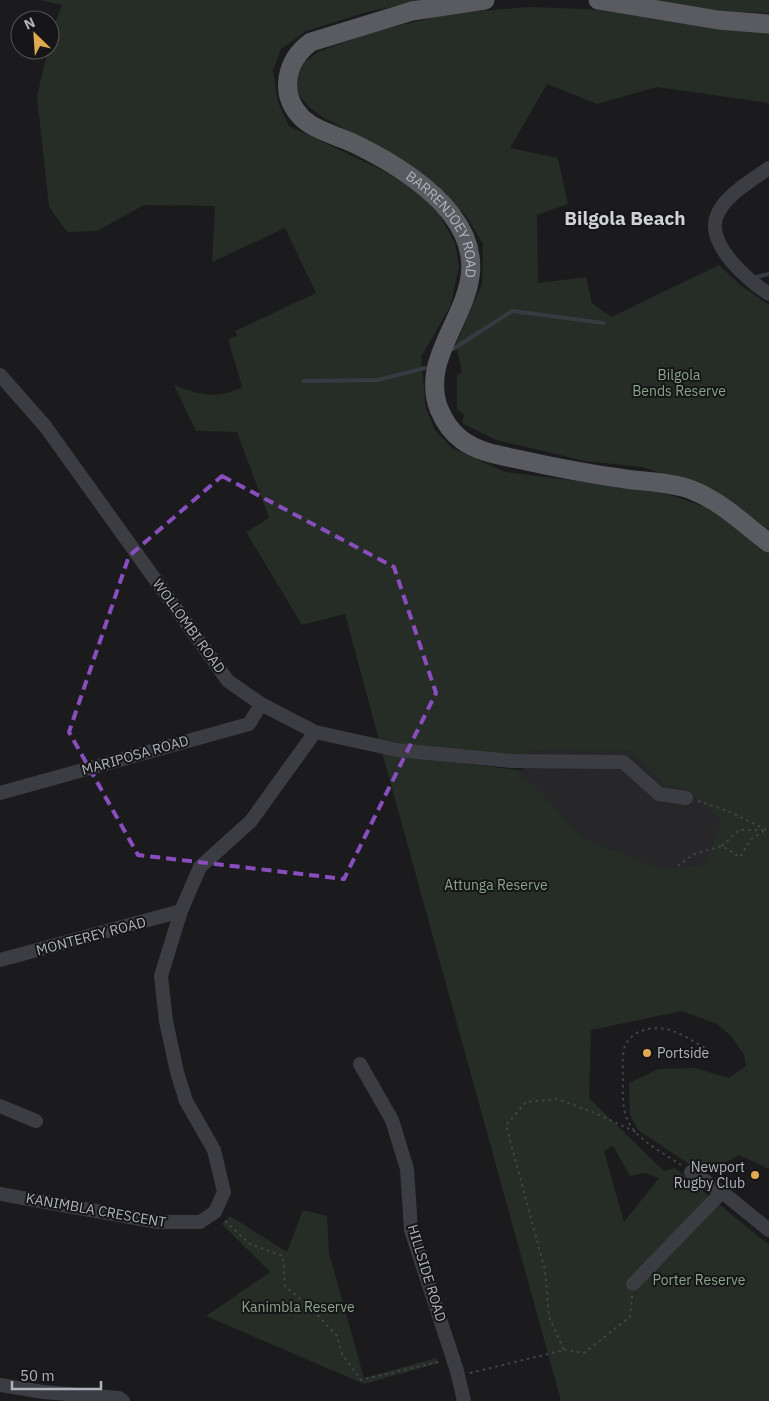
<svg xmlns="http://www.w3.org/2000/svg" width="769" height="1401" font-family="'IBM Plex Sans',sans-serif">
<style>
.built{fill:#27272a}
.green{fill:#252d26;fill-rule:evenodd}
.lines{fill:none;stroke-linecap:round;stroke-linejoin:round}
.stream{stroke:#343c42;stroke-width:4}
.path{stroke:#434449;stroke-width:2;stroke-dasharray:2.5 4;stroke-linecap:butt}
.minor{stroke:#3c3d42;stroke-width:14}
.major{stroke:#595b60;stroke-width:19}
.marked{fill:none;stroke:#884ebe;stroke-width:4;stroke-dasharray:10 6;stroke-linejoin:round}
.poi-dot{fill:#e0ab50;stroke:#161618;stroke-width:2}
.labels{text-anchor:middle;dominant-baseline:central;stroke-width:4;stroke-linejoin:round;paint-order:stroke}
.street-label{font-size:14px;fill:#afb3bb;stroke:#161618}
.park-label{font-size:14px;fill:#88a489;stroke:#161618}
.poi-label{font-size:14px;fill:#afb3bb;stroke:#161618;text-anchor:start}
.district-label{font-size:19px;font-weight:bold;fill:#d0d2d7;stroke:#161618}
</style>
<rect width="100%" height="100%" fill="#1b1b1d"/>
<!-- built -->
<path class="built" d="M 544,717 L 694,776 L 748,815 L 718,891 L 507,809 Z"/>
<!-- green -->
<path class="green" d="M 40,0 L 428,0 L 367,12 L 306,31 L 281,49 L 273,70 L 278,102 L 289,126 L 384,171 L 414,188 L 440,216 L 455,243 L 459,267 L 450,307 L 421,357 L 426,409 L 435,430 L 452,448 L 505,472 L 659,491 L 711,509 L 769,549 L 769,1169 L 739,1155 L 721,1165 L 692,1166 L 638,1130 L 630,1115 L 629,1083 L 659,1069 L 695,1068 L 729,1078 L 746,1066 L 744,1055 L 733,1038 L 717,1024 L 682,1011 L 591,1030 L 589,1098 L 664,1171 L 675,1168 L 769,1245 L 769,1401 L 561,1401 L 382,752 L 522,771 L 520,779 L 534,785 L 582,838 L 662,869 L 705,865 L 722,820 L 689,791 L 664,784 L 631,751 L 531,750 L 526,763 L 379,740 L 345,614 L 302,625 L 246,532 L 269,518 L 237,432 L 196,431 L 174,385 C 200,395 216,400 242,387 L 228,339 L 237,336 L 235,331 L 316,293 L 285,228 L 212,262 L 215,206 L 144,205 L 97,231 L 67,232 L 49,207 L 37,96 L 48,50 L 50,50 L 53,28 L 62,5 ZM 613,1146 L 630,1176 L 645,1173 L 659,1178 L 624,1222 L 604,1151 Z
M 646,0 L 769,0 L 769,13 L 713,11 Z
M 529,7 L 610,10 L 723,30 L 769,31 L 769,103 L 657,87 L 597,104 L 547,84 L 510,148 L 558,158 L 568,204 L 537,215 L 538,283 L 586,277 L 592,303 L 611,317 L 719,265 L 739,284 L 769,305 L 769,530 L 713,489 L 642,467 L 585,461 L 496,440 L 462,423 L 464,415 L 457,409 L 457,375 L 462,373 L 456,344 L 482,284 L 483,244 L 467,217 L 440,190 L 396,156 L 324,118 L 309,107 L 298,94 L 296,79 L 304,62 L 320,51 L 375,31 L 453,13 Z
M 303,1210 L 327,1216 L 329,1253 L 364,1378 L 436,1358 L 439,1363 L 364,1384 L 206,1316 L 270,1272 L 222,1224 L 230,1216 L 287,1252 Z"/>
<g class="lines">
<!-- stream -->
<path class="stream" d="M 756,277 L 769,274
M 453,349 L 512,311 L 604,323
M 304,381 L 378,380 L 425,368"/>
<!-- path -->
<path class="path" d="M 698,801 L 728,811 L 769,831
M 722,846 L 739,830 L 763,830
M 678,866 L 694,854 L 722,846 L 740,857 L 751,839 L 766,830
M 681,1165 C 665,1154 641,1142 630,1125 C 621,1110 623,1092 623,1076 C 623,1068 622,1058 624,1049 C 626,1041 633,1034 641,1031 C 666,1022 684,1036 705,1048
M 225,1221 L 250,1244 L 283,1256 L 285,1286 L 310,1307 L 337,1336 L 342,1354 L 361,1380 L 442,1361
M 564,1350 L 584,1353 L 630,1317 L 632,1296
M 470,1373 L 564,1350 L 549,1317 L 545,1270 L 506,1125 L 526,1102 L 558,1099 L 597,1114 L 638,1133"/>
<!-- minor -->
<path class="minor" d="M 769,168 C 751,181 723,196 716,218 C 708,247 749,281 769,294
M 0,375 L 45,426 L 228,681 L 261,704 L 315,732 L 397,750 L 512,761 L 623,762 L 659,794 L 686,798
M 0,793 L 249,724 L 261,704
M 0,960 L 181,911
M 360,1064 L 392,1120 L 407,1169 L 411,1230 L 457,1371 L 464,1401
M 0,1106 L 36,1121
M 691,1172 L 722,1192 L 769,1230
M 0,1194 L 158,1222 L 200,1222 L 215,1212 L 224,1192 L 214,1150 L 186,1101 L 177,1072 L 166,1021 L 161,976 L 181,911 L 200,867 L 251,821 L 315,732
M 633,1284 L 722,1192
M 0,1385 L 43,1392 L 119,1398 L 123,1401"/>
<!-- major -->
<g class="major">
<path id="s1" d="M 485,0 L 412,11 L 311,42 C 286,60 278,94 302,118 C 316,131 338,136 355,144 C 390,161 427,183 451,214 C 511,291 413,341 439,409 C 444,421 451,432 462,440 C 478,452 498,455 517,459 C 553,467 589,474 626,479 C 648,482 671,482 692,490 C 722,502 744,524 769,543"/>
<path d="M 598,0 L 718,20 L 769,24"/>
</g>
</g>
<!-- marked area -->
<path class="marked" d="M 222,476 L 394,567 L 436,693 L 344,879 L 138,855 L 69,732 L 129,556 Z"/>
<!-- markers -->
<g class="poi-dot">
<circle cx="647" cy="1053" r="5"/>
<circle cx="755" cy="1175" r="5"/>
</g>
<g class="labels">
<!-- street labels -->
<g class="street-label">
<text stroke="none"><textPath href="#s1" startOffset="451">BARRENJOEY ROAD</textPath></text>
<text transform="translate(189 626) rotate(54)">WOLLOMBI ROAD</text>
<text transform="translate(135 755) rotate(-16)">MARIPOSA ROAD</text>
<text transform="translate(91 936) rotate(-15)">MONTEREY ROAD</text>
<text transform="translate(96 1210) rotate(10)">KANIMBLA CRESCENT</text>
<text transform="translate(427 1273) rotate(73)">HILLSIDE ROAD</text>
</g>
<!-- park labels -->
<g class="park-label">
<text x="679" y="375">Bilgola<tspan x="679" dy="16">Bends Reserve</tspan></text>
<text x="496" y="885">Attunga Reserve</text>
<text x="699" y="1280">Porter Reserve</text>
<text x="298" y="1307">Kanimbla Reserve</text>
</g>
<!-- poi labels -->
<g class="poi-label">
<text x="657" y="1053">Portside</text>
<text x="745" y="1167" text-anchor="end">Newport<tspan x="745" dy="16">Rugby Club</tspan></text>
</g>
<!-- district labels -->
<g class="district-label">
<text x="625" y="218">Bilgola Beach</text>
</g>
</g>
<!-- north arrow -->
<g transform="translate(35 35) rotate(335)"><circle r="24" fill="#161618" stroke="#535559"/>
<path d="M0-4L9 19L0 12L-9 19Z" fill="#e0ab50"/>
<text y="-8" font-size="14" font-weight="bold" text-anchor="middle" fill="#afb3bb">N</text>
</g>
<!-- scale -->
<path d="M12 1381v8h89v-8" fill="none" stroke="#afb3bb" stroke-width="2.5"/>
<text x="20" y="1381" font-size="15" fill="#afb3bb" stroke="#161618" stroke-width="4" paint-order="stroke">50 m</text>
</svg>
